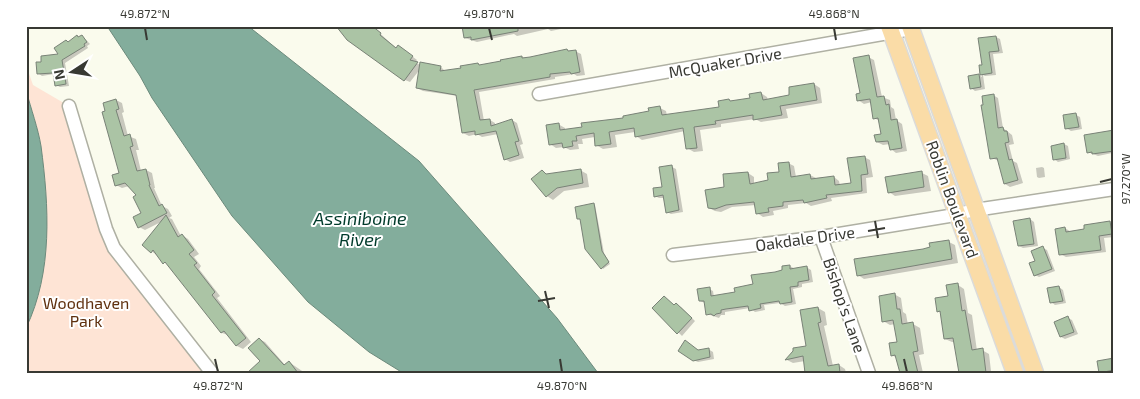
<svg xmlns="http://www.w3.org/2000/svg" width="1140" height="399" font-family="'Exo 2',sans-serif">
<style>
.green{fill:#fee4d5}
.water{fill:#83ad9c;stroke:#6c8a7c}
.shadow{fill:#0003}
.building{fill:#abc4a5;stroke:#798277}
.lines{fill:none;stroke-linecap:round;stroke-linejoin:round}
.minor-casing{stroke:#afb0a3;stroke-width:15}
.major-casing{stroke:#dbdbda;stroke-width:19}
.minor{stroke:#fff;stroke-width:12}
.major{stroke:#fadca7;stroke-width:16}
.ticks{fill:none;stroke:#383933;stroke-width:2}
.labels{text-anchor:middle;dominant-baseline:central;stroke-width:4;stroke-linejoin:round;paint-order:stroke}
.street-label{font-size:16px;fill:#383933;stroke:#fff}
.park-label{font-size:16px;fill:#5f300e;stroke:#fff}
.water-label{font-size:18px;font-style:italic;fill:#003b2b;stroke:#fff}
.neatline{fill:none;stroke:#383933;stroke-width:2}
.ticks-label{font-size:12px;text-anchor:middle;fill:#383933}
</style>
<rect width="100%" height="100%" fill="#fafbed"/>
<!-- green -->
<path class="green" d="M 26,65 L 33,85 L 69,106 L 106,229 L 212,373 L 26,373 Z"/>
<!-- water -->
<path class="water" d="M 107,26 L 248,26 L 419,161 L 557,318 L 598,373 L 403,373 L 369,352 L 308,302 L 232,216 L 152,98 L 140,76 Z
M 26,90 C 31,109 38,128 41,146 C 49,206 53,272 26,328 Z"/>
<!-- shadow -->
<path class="shadow" d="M 372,26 L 397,49 L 404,50 L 417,60 L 415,63 L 421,65 L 441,67 L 446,72 L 478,64 L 481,66 L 522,57 L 525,59 L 575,51 L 581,54 L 585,75 L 577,76 L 574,74 L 555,77 L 555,79 L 479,92 L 484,121 L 490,120 L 495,123 L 495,125 L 512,120 L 517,123 L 523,144 L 520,145 L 524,158 L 510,162 L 505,159 L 498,134 L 482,137 L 477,134 L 469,136 L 463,133 L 458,96 L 423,91 L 417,88 L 421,68 L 410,82 L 405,80 Z
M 463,26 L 570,26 L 571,27 L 551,31 L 548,29 L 517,36 L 514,34 L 477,42 L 465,38 Z
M 82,36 L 90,44 L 87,46 L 88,48 L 65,63 L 69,86 L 60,87 L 56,85 L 54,74 L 42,76 L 39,74 L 61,55 L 69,43 Z
M 996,37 L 1000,39 L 1003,53 L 993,54 L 996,75 L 985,76 L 983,75 L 985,89 L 975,91 L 971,88 L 979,75 L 982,77 L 980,66 L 983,66 L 979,39 Z
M 868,57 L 874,60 L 882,97 L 890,100 L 891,107 L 894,109 L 896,120 L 902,124 L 907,151 L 896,153 L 891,149 L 890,144 L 883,145 L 877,142 L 882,135 L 880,121 L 874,118 L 872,102 L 864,104 L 858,100 L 862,94 Z
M 814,84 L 820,88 L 822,103 L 786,109 L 788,118 L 761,122 L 755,119 L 721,124 L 721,127 L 700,130 L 703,151 L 694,152 L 687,148 L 685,131 L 642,140 L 636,136 L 635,132 L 615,135 L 617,147 L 603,149 L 596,145 L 595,137 L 582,139 L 583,144 L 578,144 L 579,149 L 570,150 L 564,147 L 556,148 L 550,144 L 558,124 L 565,128 L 565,130 L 624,119 L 650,112 L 660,108 L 666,111 L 667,116 L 720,108 L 732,102 L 751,99 L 761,93 L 767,97 L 768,100 L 791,96 Z
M 993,95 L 998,98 L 1003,128 L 1012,135 L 1014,144 L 1009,145 L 1013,161 L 1017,163 L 1023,183 L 1010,187 L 1005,184 L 999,161 L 992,158 Z
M 116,100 L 122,103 L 124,112 L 122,113 L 128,136 L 136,139 L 139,150 L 136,150 L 141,171 L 146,170 L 152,173 L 155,188 L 154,188 L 162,206 L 168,209 L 172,216 L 169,218 L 172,219 L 181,236 L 182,235 L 188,239 L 199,254 L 194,257 L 201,266 L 199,269 L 220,296 L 217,298 L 251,342 L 243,349 L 237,346 L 228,335 L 222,333 L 170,266 L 144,245 L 163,221 L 145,230 L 139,227 L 142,213 L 138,196 L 129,186 L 122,188 L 116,185 L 121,174 L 107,112 Z
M 1076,115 L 1080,117 L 1082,129 L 1071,131 L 1066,128 Z
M 1109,135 L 1112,153 L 1098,156 L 1088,152 Z
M 1064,144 L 1068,146 L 1070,159 L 1058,162 L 1054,159 Z
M 864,157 L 870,160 L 873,177 L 866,178 L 867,193 L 831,198 L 832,201 L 811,206 L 806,203 L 788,205 L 788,208 L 773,211 L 774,215 L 763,217 L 757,213 L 756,205 L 732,207 L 721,212 L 715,211 L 709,208 L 725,188 L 748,173 L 754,177 L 754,184 L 769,181 L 780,173 L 788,163 L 794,166 L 796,177 L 810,175 L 816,178 L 834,177 L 839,181 L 840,186 L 852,184 Z
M 672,167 L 676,169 L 683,212 L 671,214 L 667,212 L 665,198 L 659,198 L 655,196 L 663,188 Z
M 1042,167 L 1044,168 L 1045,177 L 1039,178 L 1037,177 L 1036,168 Z
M 580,170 L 587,174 L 589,187 L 564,191 L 553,200 L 547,196 L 542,172 L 548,175 Z
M 922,173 L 928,176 L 931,191 L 895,196 L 889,192 Z
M 594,204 L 595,205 L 604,253 L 610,264 L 603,269 L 581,219 L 578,219 Z
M 1030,219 L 1034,222 L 1038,246 L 1023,248 L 1019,246 Z
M 1114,221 L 1114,237 L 1104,238 L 1106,252 L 1066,257 L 1060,254 L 1065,228 L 1071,232 L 1086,230 L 1085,226 Z
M 949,242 L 955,245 L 958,263 L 864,279 L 858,275 Z
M 1043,248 L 1047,250 L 1055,271 L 1039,277 L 1035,275 L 1036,261 Z
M 790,266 L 795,269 L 806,267 L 811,270 L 813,282 L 802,284 L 802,287 L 793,289 L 796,304 L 785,306 L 780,303 L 764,305 L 765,310 L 755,312 L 750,308 L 725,312 L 725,315 L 721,315 L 719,318 L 707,314 L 705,303 L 700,301 L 709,289 L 713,291 L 714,297 L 736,293 Z
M 958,285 L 964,289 L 968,313 L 972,315 L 977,351 L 982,350 L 989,354 L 991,371 L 994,373 L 959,373 L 961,372 L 955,342 L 952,342 L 945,339 L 941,313 L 938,311 Z
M 1059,287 L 1063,290 L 1066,303 L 1055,305 L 1051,302 Z
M 894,294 L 901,298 L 903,312 L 906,314 L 908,325 L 913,324 L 920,328 L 924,354 L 919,355 L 923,373 L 901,373 L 897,358 L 892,355 L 898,343 L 895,324 L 890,325 L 883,321 Z
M 664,297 L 675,306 L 676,305 L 681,307 L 695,321 L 682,336 L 654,308 Z
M 818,308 L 825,312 L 827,325 L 824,326 L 833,366 L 839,365 L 845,369 L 846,373 L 806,373 L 805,361 L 793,363 L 787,360 L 795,352 L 807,347 Z
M 1068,318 L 1072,320 L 1078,334 L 1065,339 L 1061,337 Z
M 259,339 L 265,342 L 285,365 L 289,362 L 305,373 L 254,373 L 262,361 Z
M 708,349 L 713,352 L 714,359 L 698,362 L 693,360 L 699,351 Z
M 1114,359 L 1114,373 L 1100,372 Z"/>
<!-- building -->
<path class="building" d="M 336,26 L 372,26 L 381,33 L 380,35 L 396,48 L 398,45 L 413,56 L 410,60 L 418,62 L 404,81 L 347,40 Z
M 462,26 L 518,26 L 518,31 L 471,40 L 471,37 L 464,38 Z
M 77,35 L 78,37 L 82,35 L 87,42 L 84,44 L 85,46 L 62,60 L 66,84 L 55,86 L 53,73 L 37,74 L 36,62 L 41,62 L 41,56 L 58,54 L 54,48 L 66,40 L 68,42 Z
M 996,36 L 999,51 L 989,52 L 992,73 L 980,75 L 979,65 L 982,65 L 978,38 Z
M 567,49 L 568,51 L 576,50 L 580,72 L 571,74 L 570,72 L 550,74 L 550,77 L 474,90 L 480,120 L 490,119 L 491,126 L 512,119 L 519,141 L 515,142 L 519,155 L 504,160 L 496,131 L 475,135 L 475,131 L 462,133 L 456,95 L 416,88 L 420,62 L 441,66 L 440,71 L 461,68 L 460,66 L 478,63 L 479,65 L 501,61 L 500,60 L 522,56 L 522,58 L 530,57 Z
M 869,55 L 877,97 L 884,96 L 886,105 L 889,104 L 891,120 L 897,119 L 902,148 L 890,150 L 888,141 L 876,142 L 874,135 L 881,134 L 878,118 L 873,119 L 870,99 L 857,101 L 856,94 L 860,93 L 853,58 Z
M 979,74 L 981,87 L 970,89 L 968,76 Z
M 814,83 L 817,100 L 780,106 L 782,115 L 753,120 L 753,115 L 715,121 L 716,124 L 694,127 L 697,148 L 686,149 L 683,128 L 635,137 L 634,128 L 609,132 L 611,144 L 595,146 L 594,133 L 576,136 L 577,141 L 572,141 L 573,146 L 563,148 L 562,143 L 549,145 L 546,125 L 559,123 L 560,130 L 582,127 L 581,123 L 623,118 L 623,116 L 649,111 L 648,108 L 660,106 L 662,115 L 719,107 L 718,101 L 729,99 L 730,101 L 750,98 L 749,94 L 761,92 L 763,100 L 789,95 L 789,87 Z
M 994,94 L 998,128 L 1003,127 L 1004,131 L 1007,131 L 1009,142 L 1005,143 L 1009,160 L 1012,159 L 1018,180 L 1004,184 L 997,158 L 990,159 L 981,105 L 983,105 L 982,96 Z
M 116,99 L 119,109 L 116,110 L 124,136 L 130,134 L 133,146 L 130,147 L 137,171 L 146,169 L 150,185 L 149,185 L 159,206 L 162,204 L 167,213 L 138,228 L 133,217 L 141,213 L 133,197 L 136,195 L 125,183 L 115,186 L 112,175 L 119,173 L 102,112 L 105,111 L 103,103 Z
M 1076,113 L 1079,127 L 1065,129 L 1063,115 Z
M 1114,130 L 1114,151 L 1092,154 L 1092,152 L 1087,153 L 1084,135 Z
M 1064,143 L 1066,158 L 1053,160 L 1051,146 Z
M 865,156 L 868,174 L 861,175 L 862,191 L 826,195 L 827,198 L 804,203 L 803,200 L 783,202 L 783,206 L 768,208 L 769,212 L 756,214 L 754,202 L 726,205 L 715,209 L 708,208 L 705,190 L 724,187 L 723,174 L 748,172 L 750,184 L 768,180 L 767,173 L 779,172 L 778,163 L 789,162 L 791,177 L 810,174 L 811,179 L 834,176 L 835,185 L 851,183 L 847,158 Z
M 672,165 L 679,210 L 666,213 L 663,195 L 654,197 L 653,188 L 662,187 L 659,167 Z
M 581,169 L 583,183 L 557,188 L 546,197 L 531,179 L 542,170 L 546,174 Z
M 922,171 L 924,187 L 888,193 L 885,177 Z
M 594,203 L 602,251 L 609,262 L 601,269 L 585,249 L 580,219 L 577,219 L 575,207 Z
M 166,215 L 178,237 L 182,234 L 194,250 L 189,254 L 197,263 L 194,265 L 215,292 L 212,295 L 246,338 L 236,346 L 224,331 L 221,333 L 165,262 L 163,264 L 153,250 L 151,253 L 142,245 Z
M 1030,218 L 1034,244 L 1018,246 L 1013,221 Z
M 1110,221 L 1112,234 L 1099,236 L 1101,250 L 1059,255 L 1055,229 L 1065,227 L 1066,232 L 1084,229 L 1084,225 Z
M 949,240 L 952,259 L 857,276 L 854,259 L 923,249 L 930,247 L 929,243 Z
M 1043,246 L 1052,269 L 1034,276 L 1029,263 L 1035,261 L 1031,251 Z
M 790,265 L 790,269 L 807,266 L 809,280 L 798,282 L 798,286 L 790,287 L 792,302 L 780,304 L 779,301 L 760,304 L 761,308 L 749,311 L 748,306 L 726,309 L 721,310 L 721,313 L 716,314 L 714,316 L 711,314 L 706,315 L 704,301 L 699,301 L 697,289 L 710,287 L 711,296 L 735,292 L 734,288 L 753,284 L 751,275 L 775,272 L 782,270 L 782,266 Z
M 958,283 L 962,311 L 965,310 L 972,350 L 983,348 L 986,373 L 959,373 L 953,338 L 944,339 L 940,311 L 937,312 L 935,298 L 948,296 L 946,285 Z
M 1059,286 L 1063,301 L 1050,303 L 1047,288 Z
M 895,293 L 897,309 L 900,309 L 902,324 L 913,322 L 918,351 L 913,352 L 918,373 L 900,373 L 895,355 L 891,356 L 889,343 L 897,342 L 893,320 L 882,322 L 879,296 Z
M 664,296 L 674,305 L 676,303 L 692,318 L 677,334 L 652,308 Z
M 818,307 L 821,322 L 818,323 L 828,366 L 839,364 L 840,373 L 805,373 L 803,356 L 785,360 L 793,351 L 793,348 L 806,346 L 800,310 Z
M 1068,316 L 1074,332 L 1060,337 L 1054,322 Z
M 259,338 L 284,365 L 289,361 L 298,373 L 247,373 L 260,361 L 248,348 Z
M 685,340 L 698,350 L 709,348 L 710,357 L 693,361 L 678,351 Z
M 1114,358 L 1114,370 L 1099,373 L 1097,361 Z"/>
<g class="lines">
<!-- minor casing -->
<g class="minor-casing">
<path id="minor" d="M 539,94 L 911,29
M 69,106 L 106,229 L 114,248 L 212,373
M 821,237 L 869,373
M 673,255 L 821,237 L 949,216 L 975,210 L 1114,189"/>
</g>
<!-- major casing -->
<g class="major-casing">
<path id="major" d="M 889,26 L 1015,373
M 910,26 L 1035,373"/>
</g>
<!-- minor -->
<use href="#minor" class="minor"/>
<!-- major -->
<use href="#major" class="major"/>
</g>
<!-- ticks -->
<path class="ticks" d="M 145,28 L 147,40M 489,28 L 492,40M 834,28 L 836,40M 1100,182 L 1112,179M 875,221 L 878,238M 868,231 L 885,228M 545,291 L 549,308M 538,301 L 555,298M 215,359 L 218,372M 560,359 L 562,372M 904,359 L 907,372"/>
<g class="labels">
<!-- street labels -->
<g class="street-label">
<text transform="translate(725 62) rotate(-10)">McQuaker Drive</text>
<text transform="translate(953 199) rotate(70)">Roblin Boulevard</text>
<text transform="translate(805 238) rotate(-8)">Oakdale Drive</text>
<text transform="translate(845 305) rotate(71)">Bishop's Lane</text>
</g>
<!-- park labels -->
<g class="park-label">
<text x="86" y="302">Woodhaven<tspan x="86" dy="18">Park</tspan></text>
</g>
<!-- water labels -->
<g class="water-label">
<text x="360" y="218">Assiniboine<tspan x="360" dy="21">River</tspan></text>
</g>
</g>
<!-- border -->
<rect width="1140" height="399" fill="none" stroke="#ffffff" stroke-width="55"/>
<!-- north arrow -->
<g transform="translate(72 72) rotate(258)" stroke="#ffffff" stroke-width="4" paint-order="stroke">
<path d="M0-4L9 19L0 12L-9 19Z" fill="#383933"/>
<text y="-8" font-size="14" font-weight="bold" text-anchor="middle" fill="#383933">N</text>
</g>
<rect x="28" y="28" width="1084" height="344" class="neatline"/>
<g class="ticks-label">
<text x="145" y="18">49.872°N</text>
<text x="489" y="18">49.870°N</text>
<text x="834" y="18">49.868°N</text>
<text transform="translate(1126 179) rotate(-90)" y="4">97.270°W</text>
<text x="218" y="390">49.872°N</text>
<text x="562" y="390">49.870°N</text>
<text x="907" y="390">49.868°N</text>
</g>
</svg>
